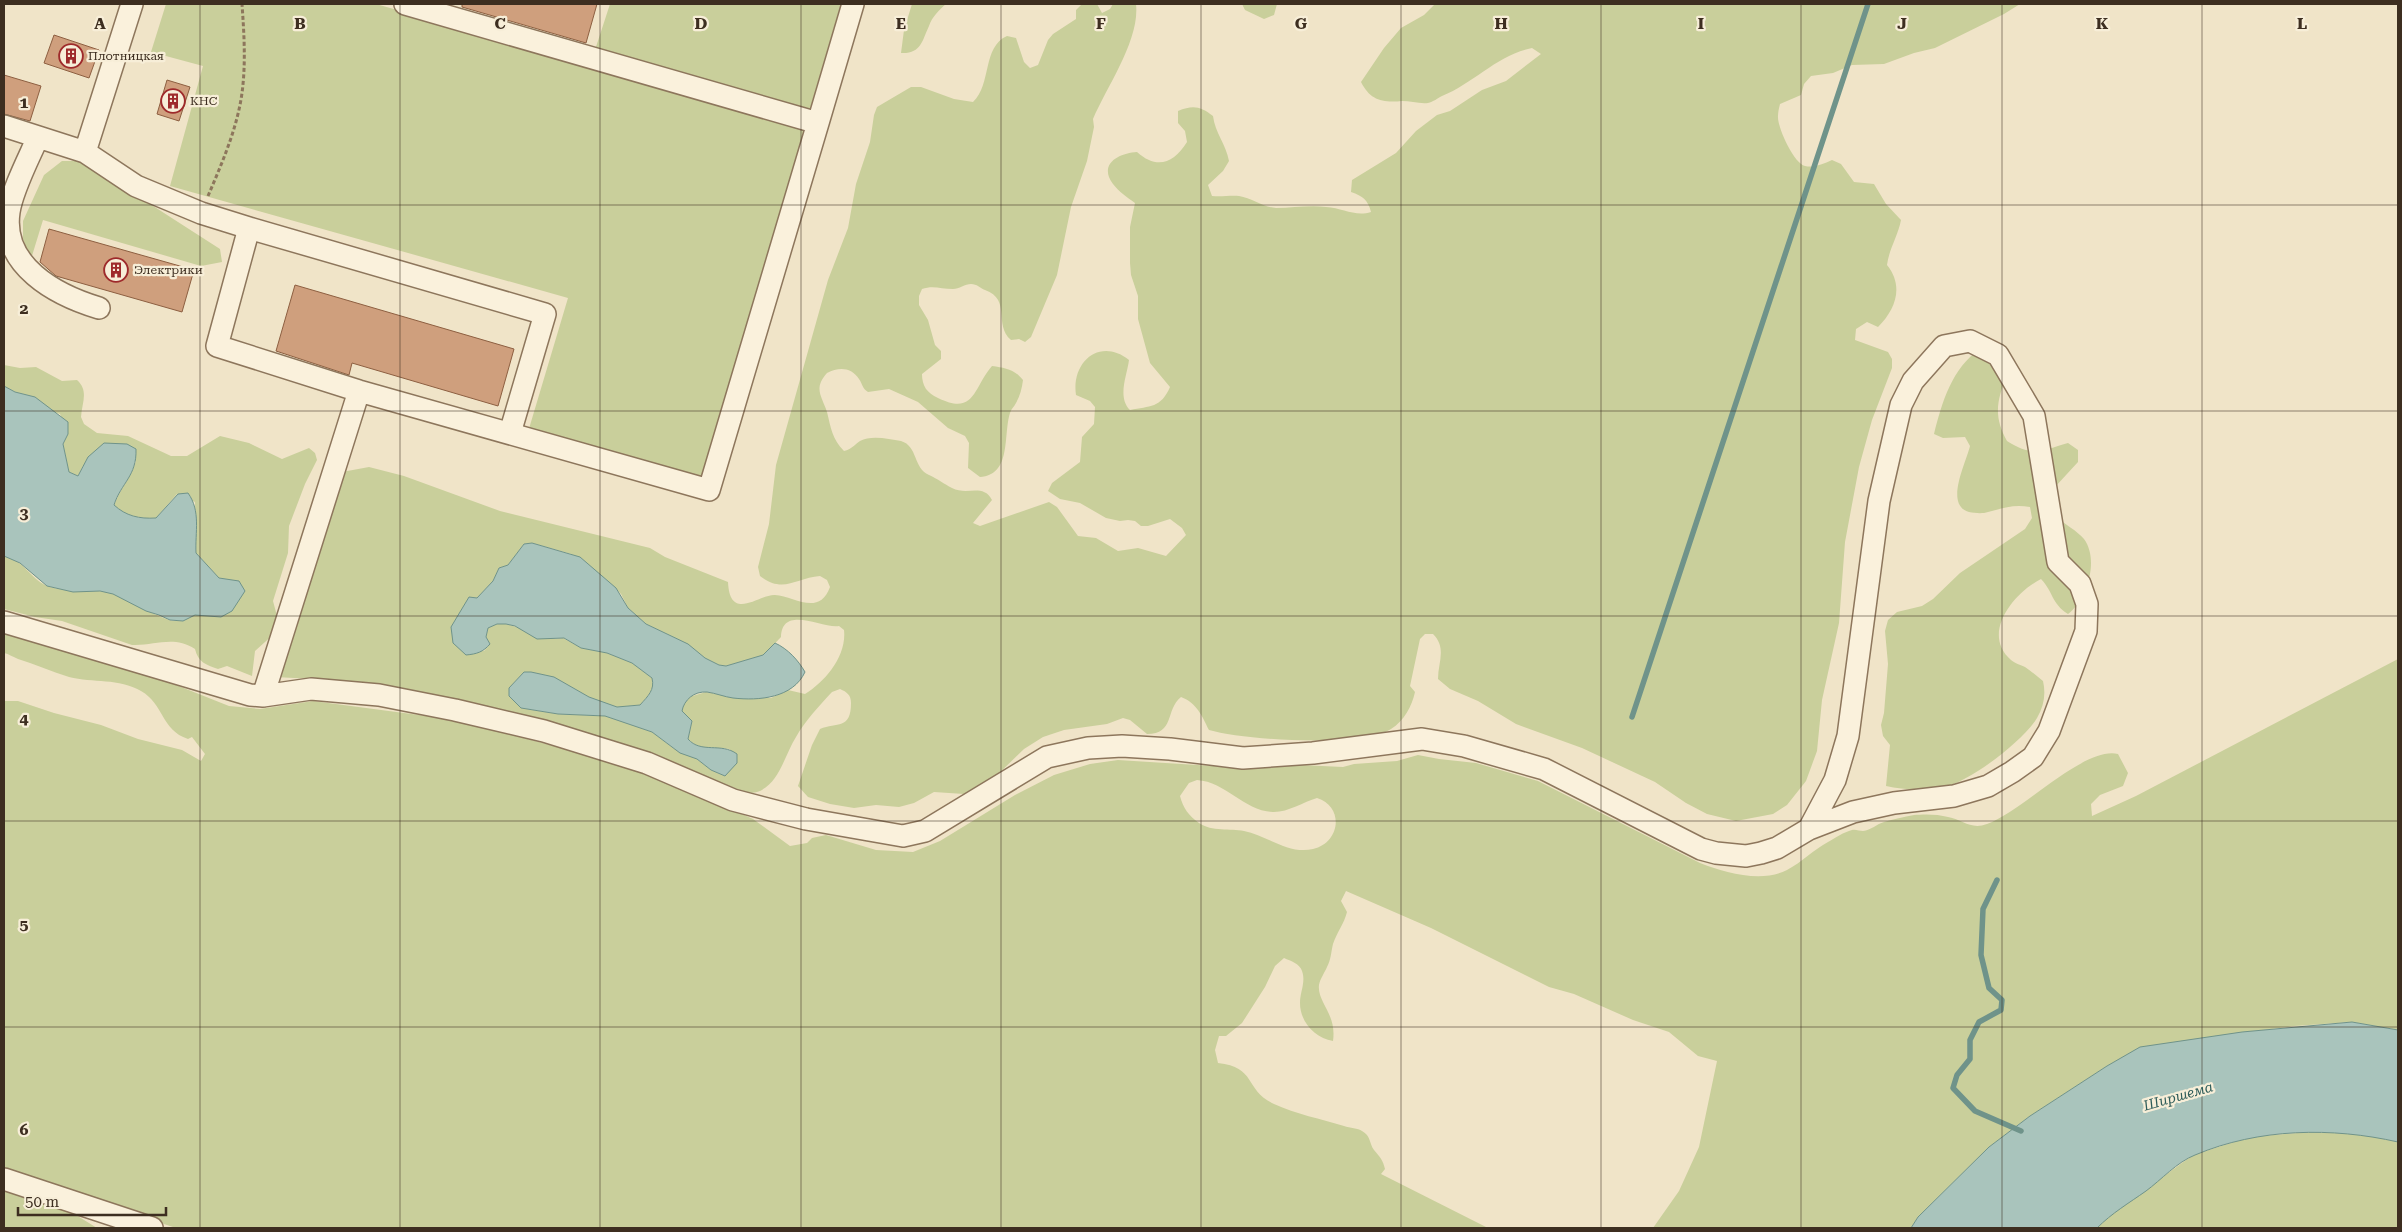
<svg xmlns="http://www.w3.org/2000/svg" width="2402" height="1232" font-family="'Roboto Serif',serif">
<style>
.green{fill:#c9cf9b;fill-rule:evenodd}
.water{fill:#a9c4bc;stroke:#6f938a}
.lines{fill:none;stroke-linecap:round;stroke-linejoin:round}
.stream{stroke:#6f938a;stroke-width:5.5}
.building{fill:#cf9f7d;stroke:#8d5f41}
.minor-casing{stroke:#8d765c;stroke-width:24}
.path{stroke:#8d765c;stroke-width:3;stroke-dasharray:4 2.5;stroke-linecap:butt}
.minor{stroke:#faf1dc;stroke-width:21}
.grid{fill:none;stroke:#3d2e20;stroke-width:1;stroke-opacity:0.55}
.labels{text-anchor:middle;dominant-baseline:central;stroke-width:4.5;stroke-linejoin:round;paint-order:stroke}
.poi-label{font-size:12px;fill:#3d2e20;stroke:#f7eed8;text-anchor:start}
.water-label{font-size:14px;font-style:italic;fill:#2f5d5a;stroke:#f7eed8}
.grid-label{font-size:16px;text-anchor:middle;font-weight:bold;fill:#3d2e20;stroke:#f7eed8;stroke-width:4.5;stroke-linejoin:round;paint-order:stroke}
</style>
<rect width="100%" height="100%" fill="#f0e4c8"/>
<!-- green -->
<path class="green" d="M 166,4 L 376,4 L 807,126 L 704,481 L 528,432 L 568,298 L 170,186 L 203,66 L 151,52 Z
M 610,4 L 841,4 L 810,109 L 595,50 Z
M 912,4 L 946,4 C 939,10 932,17 929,26 C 922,41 921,54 901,53 L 904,30 Z
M 1082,4 L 1097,4 L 1102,13 L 1110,9 L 1113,4 L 1136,4 C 1140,40 1107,86 1093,119 L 1094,127 L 1087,161 L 1071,207 L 1057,275 L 1031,337 L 1025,342 L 1019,339 L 1011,340 C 993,324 1012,300 985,290 C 980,288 977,284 971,284 C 965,284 959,289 953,289 C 941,289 933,285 922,289 L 919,296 L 919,305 L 928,320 L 935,345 L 941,351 L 941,359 L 922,374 C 922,386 927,393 938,398 C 975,416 973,388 992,366 C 1005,368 1014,369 1023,380 C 1022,388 1020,396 1016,403 C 1014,407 1011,409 1010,413 C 1003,435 1012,475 980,477 L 968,468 L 969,443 L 965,436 L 948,428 L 918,402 L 889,389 L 868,392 C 862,388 863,385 859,379 C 851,367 839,367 827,373 C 813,389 822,396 827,412 C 831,428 832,439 844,451 C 852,449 854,445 860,441 C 871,435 889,439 901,441 C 918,446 913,468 929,475 C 938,479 944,484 952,488 C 967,496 983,483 992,500 L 973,523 L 980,526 L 1049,502 L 1057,507 L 1078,536 L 1096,538 L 1118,551 L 1138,548 L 1166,556 L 1186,535 L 1182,528 L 1170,519 L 1148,526 L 1141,526 L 1135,521 L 1128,520 L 1120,521 L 1106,518 L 1080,503 L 1060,499 L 1048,491 L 1052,483 L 1080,462 L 1082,437 L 1094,424 L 1095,407 L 1090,401 L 1076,395 C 1071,362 1100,337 1129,360 C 1127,376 1117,397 1130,410 C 1150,406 1161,408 1170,387 L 1150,363 L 1138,319 L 1138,296 L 1131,275 L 1130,263 L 1130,227 L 1135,203 C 1127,197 1119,192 1113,184 C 1098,164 1119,153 1137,152 C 1157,170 1174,163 1187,142 L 1185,131 L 1178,123 L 1178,111 C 1193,105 1200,106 1213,116 C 1215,133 1226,144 1229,161 L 1223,171 L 1208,185 L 1212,196 C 1222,197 1231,195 1239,196 C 1252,198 1262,207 1276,208 C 1293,208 1309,205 1326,207 C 1343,208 1355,217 1371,212 C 1368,200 1363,196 1351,192 L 1352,180 L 1396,153 L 1416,131 L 1437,115 L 1450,111 L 1482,90 L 1506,81 L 1541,54 L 1532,48 C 1497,55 1474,83 1442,96 C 1438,98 1433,102 1428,103 C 1420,104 1410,101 1402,101 C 1382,103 1370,100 1361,82 L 1384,48 L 1401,28 L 1424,15 L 1435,4 L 2020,4 L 2004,14 L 1935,48 L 1914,53 L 1884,64 L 1852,65 L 1833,73 L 1811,76 L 1804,84 L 1801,95 L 1780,104 C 1779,108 1778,112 1778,116 C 1777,127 1794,164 1805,166 C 1814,168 1823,164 1832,160 L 1841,164 L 1854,182 L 1874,184 L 1886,204 L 1901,220 C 1898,236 1889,249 1887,265 C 1904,286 1896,309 1878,327 L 1867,322 L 1856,329 L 1855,340 L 1888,352 L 1892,359 L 1892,368 L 1872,420 L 1859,467 L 1845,542 L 1839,623 L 1822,700 L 1817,751 L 1806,781 L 1787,805 L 1773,814 L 1736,821 L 1707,814 L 1686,803 L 1655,782 L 1582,748 L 1516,724 L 1478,701 L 1450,689 L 1438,679 C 1438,662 1447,648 1433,634 L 1425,634 L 1420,639 L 1410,686 L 1415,692 C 1412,706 1404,721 1391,729 C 1361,748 1243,740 1209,730 C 1202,716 1197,703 1181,697 C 1165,710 1175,734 1147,734 L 1130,720 L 1123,718 L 1107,724 L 1064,730 L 1043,737 L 1024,749 L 991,781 L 978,788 L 964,794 L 934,792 L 914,803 L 899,807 L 876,805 L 854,808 L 830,804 L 808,797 L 798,786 L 812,745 L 820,729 C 837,722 851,730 851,703 C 851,695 847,692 840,689 L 832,692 C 819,706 805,721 796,737 C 785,754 779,785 757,792 C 747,795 734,787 724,784 L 313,679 L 275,677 L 342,472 L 369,467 L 404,476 L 500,511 L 650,548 L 665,557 L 728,582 C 730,623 759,594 775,595 C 794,596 819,617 830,587 L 827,580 L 820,576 C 796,578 783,594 760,576 L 758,567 L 769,524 L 776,465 L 828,280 L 848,228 L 856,184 L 870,142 L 874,115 L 877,107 L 911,87 L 921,87 L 954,99 L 973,102 C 992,84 982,47 1007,36 L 1016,38 L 1024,62 L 1030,68 L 1038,65 L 1048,40 L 1053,34 L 1076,19 L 1076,10 ZM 532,543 L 571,554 L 610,583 L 621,594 L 628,608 L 646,624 L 681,641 L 705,658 L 719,665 L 726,666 L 764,655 L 781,637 C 782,604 823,629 839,626 L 844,630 C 847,656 825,682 805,694 L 788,690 L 771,698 L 742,698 L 706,692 L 689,697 L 684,703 L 681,711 L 692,721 L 688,739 C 699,751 716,747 730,749 L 725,776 L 711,770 L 697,759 L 673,748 L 652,732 L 606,716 L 558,714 L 521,708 L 509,696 L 509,688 L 524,672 C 563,673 582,701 616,707 C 623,708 632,705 640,705 C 648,696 655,690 652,678 L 632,663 L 607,653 L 581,648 L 563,638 L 555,639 L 506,624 L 497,624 L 488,628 L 486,637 L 490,644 L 484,651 L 451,627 L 469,598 L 477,598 L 493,581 L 499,568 L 508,565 L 524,544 Z
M 1242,4 L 1277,4 L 1274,15 L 1264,19 L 1245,10 Z
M 62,161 L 81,161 L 94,168 L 220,249 L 222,262 L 201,266 L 43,220 L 31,259 L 23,239 L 23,221 L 44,175 Z
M 1980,349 L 2007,375 C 1997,400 1993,416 2007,441 C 2032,457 2041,451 2068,443 L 2078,450 L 2078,462 L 2055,487 L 2056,517 C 2065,524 2077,531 2084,539 C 2100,561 2086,600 2068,614 C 2051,603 2054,593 2041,579 C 2015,592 1980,633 2011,660 C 2014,663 2021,665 2025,667 C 2031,671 2037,676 2043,681 C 2046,694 2044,706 2037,718 C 2024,740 1969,783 1943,787 C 1925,791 1903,790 1886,786 L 1890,745 L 1883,736 L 1881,725 L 1884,713 L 1888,664 L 1885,631 L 1888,620 L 1897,612 L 1922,606 L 1933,599 L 1960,573 L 2025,529 L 2032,518 L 2030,507 C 2014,504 2003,508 1988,512 C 1982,514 1975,513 1969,512 C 1944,505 1966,463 1970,446 L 1965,437 L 1943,438 L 1934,434 C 1942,402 1952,368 1980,349 Z
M 4,365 L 20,368 L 36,367 L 62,381 L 77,380 C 89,391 82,402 81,417 L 84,424 L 97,433 L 128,436 L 171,456 L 187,456 L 220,436 L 249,443 L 282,459 L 309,448 L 315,453 L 317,460 L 305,484 L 289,526 L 288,553 L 273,601 L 277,616 L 275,633 L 255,651 L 252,676 L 227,666 L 218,669 C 206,665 198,662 195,649 C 173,635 155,646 132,645 L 62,621 L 35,617 L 4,609 L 4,556 C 24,559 32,582 50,587 C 70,593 91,588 111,593 C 129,598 150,614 169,620 C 179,623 185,618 194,615 C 202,613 213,615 221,617 L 228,580 L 219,578 L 196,553 L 195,502 L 177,494 L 156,518 C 139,519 127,516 114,506 C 119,490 131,478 136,461 L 83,466 L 78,476 L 69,472 L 63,444 L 68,434 L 60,414 L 51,411 L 35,397 L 15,392 L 4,386 Z
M 4,632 L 166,681 L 229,706 L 260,709 L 313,701 L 457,720 L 646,771 L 753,819 L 790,846 L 807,843 L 812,838 L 826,835 L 876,850 L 913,852 L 940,841 L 1015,795 L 1054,775 L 1090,764 L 1118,760 L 1213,766 L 1267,767 L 1300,765 L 1343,767 L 1354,764 L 1397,761 L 1418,755 L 1439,759 L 1476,763 L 1538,781 L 1700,863 C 1725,873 1762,883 1787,870 C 1802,862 1813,850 1828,842 C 1835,838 1844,832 1852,830 C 1855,829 1860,831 1863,831 C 1871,830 1877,824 1884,822 C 1893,819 1904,817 1914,815 C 1924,814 1938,814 1948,817 C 1963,820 1971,830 1987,824 C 2023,811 2084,746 2118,754 L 2128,773 L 2123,786 L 2100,795 L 2091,804 L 2092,816 L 2136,796 L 2398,659 L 2398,1030 L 2352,1022 L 2294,1026 L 2140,1048 L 2107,1066 L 2030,1116 L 1989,1147 L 1918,1217 L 1911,1228 L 1653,1228 L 1679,1191 L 1699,1147 L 1717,1061 L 1698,1056 L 1669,1032 L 1633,1020 L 1574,994 L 1549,987 L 1431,928 L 1346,891 L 1341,901 L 1347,912 C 1344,924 1337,932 1333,944 C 1331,952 1331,960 1327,967 C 1325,972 1320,979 1319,985 C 1317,1002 1337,1014 1333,1041 C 1315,1038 1300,1022 1300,1003 C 1300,992 1306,982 1302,971 C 1300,964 1291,961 1284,958 L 1275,966 L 1265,987 L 1242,1023 L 1226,1036 L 1219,1036 L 1215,1050 L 1218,1063 C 1257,1067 1244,1090 1274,1104 C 1296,1114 1321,1119 1344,1126 C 1350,1128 1358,1128 1362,1131 C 1371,1136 1369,1143 1374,1150 C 1380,1157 1383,1160 1385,1169 L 1381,1174 L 1488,1228 L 176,1228 L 4,1171 L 4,701 L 18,701 L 54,713 L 101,725 L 138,739 L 182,750 L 201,761 L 205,754 L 192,737 L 188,739 C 161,730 164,704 141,691 C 119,678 93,683 69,677 C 52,672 35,664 18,659 C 13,657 9,654 4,653 ZM 1197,780 C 1226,782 1243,810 1272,812 C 1287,813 1303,802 1317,798 C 1345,807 1340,843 1313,849 C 1289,855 1266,835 1244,831 C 1230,828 1212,832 1199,823 C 1189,816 1183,808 1180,796 L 1189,783 Z
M 2308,1132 L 2364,1134 L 2398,1142 L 2398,1228 L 2097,1228 L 2110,1215 L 2193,1155 L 2250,1137 Z
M 4,1190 L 76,1215 L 97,1228 L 4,1228 Z"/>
<!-- water -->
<path class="water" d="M 4,386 L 15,392 L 35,397 L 68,422 L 68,434 L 63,444 L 69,472 L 78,476 L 88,457 L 104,443 L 127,444 L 136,449 C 137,476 121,483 114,505 C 126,516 139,519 156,518 L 178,494 L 188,493 C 201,511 195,532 196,553 L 219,578 L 239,581 L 245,591 L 232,611 L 221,617 L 195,615 L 183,621 L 170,620 L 159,615 L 146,611 L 113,594 L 100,591 L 73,592 L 47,586 L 20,563 L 4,556 Z
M 532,543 L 580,557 L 616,588 L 628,608 L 646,624 L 688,644 L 705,658 L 719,665 L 726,666 L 763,655 L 775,643 C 788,649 798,660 805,672 C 793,698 759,701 733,698 C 725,697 715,693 707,692 C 694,691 684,700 682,711 L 692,721 L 688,739 C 701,754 721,742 737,754 L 737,763 L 725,776 L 711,770 L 697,759 L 680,753 L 652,732 L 605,716 L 558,714 L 521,708 L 509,696 L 509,688 L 524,672 L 531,672 L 554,677 L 589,697 L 617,707 L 640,705 C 648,696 655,690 652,678 L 632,663 L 607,653 L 581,648 L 564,638 L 537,639 L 515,626 L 506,624 L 497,624 L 488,628 L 486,637 L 490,644 C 483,652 477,654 466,655 L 453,643 L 451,627 L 469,597 L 477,598 L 493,581 L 499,568 L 508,565 L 524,544 Z
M 2352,1022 L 2398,1030 L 2398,1142 C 2332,1127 2259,1128 2195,1155 C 2177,1162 2161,1180 2146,1191 C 2129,1203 2112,1213 2097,1228 L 1911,1228 L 1918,1217 L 1989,1147 L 2030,1116 L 2107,1066 L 2140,1047 L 2242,1032 Z"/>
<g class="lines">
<!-- stream -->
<path class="stream" d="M 1632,717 L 1868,4
M 1997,880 L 1983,909 L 1981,955 L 1989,988 L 2002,1000 L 2001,1010 L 1979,1022 L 1970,1040 L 1970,1059 L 1957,1075 L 1953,1088 L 1975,1111 L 2021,1131"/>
</g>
<!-- building -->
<path class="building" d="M 462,4 L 597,4 L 586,43 L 462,7 Z
M 54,35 L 99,50 L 89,78 L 44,63 Z
M 4,75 L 41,86 L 30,121 L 4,114 Z
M 167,80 L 190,87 L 179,121 L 157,114 Z
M 49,229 L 194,270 L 182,312 L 56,276 L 40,262 Z
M 295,285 L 514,349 L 498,406 L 352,363 L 349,375 L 276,351 Z"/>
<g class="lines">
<!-- minor casing -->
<g class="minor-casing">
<path id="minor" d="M 405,4 L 818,123 L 853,4
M 4,126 L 85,152 L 136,186 L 201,213 L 249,228 L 217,346 L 359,391 L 709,490 L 818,123
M 38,137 C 29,158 12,190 9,212 C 1,266 56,295 99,308
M 85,152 L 132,4
M 249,228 L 545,314 L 510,433
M 4,622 L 250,695 L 263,696 L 311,689 L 379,695 L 455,710 L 544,731 L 647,763 L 733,800 L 806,819 L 903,836 L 925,831 L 1047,757 L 1088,748 L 1122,746 L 1170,749 L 1243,758 L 1313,753 L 1422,739 L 1464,746 L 1544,769 L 1701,849 L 1716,853 L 1746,856 L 1761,853 L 1777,848 L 1809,829 L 1853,812 L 1894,803 L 1954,796 L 1988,786 L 2012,772 L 2033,757 L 2049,731 L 2086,631 L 2087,604 L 2080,584 L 2058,562 L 2034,416 L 1998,355 L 1970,341 L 1944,346 L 1913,381 L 1901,405 L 1879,501 L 1848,736 L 1835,780 L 1809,829
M 263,696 L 359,391
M 4,1179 L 152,1228"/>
</g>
<!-- path -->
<path class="path" d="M 208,196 C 222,163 237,129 242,93 C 246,63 244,33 242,4"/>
<!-- minor -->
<use href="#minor" class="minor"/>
</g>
<!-- grid -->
<path class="grid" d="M 200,4 L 200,1228M 400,4 L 400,1228M 600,4 L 600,1228M 801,4 L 801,1228M 1001,4 L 1001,1228M 1201,4 L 1201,1228M 1401,4 L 1401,1228M 1601,4 L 1601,1228M 1801,4 L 1801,1228M 2002,4 L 2002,1228M 2202,4 L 2202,1228M 4,205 L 2398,205M 4,411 L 2398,411M 4,616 L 2398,616M 4,821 L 2398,821M 4,1027 L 2398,1027"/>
<!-- icons -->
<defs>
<g id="building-ring" transform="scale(1.25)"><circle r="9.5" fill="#f7eed8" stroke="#9e2a2b" stroke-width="1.5"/><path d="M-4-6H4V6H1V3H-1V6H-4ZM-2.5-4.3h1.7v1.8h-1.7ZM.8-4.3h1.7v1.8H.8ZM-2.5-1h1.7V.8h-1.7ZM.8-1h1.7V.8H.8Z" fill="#9e2a2b"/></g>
</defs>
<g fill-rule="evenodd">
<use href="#building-ring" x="71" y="56"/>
<use href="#building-ring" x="173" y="101"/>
<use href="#building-ring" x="116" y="270"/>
</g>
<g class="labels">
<!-- poi labels -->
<g class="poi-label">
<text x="88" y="56">Плотницкая</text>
<text x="190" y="101">КНС</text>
<text x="134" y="270">Электрики</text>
</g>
<!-- water labels -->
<g class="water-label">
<text transform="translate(2178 1096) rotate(-16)">Ширшема</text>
</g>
</g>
<g class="grid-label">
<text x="100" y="29">A</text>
<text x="300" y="29">B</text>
<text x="500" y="29">C</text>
<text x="701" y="29">D</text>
<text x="901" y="29">E</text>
<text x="1101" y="29">F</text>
<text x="1301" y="29">G</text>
<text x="1501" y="29">H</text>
<text x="1701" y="29">I</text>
<text x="1902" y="29">J</text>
<text x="2102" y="29">K</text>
<text x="2302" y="29">L</text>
<text x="24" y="108">1</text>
<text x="24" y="314">2</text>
<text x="24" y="519">3</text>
<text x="24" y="724">4</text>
<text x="24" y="930">5</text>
<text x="24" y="1135">6</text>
</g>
<!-- border -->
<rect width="2402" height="1232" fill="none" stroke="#3d2e20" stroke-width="10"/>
<!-- scale -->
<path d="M18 1207v8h148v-8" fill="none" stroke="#3d2e20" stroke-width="2.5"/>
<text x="25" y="1207" font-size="15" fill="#3d2e20" stroke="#f7eed8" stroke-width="4" paint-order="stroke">50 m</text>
</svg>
